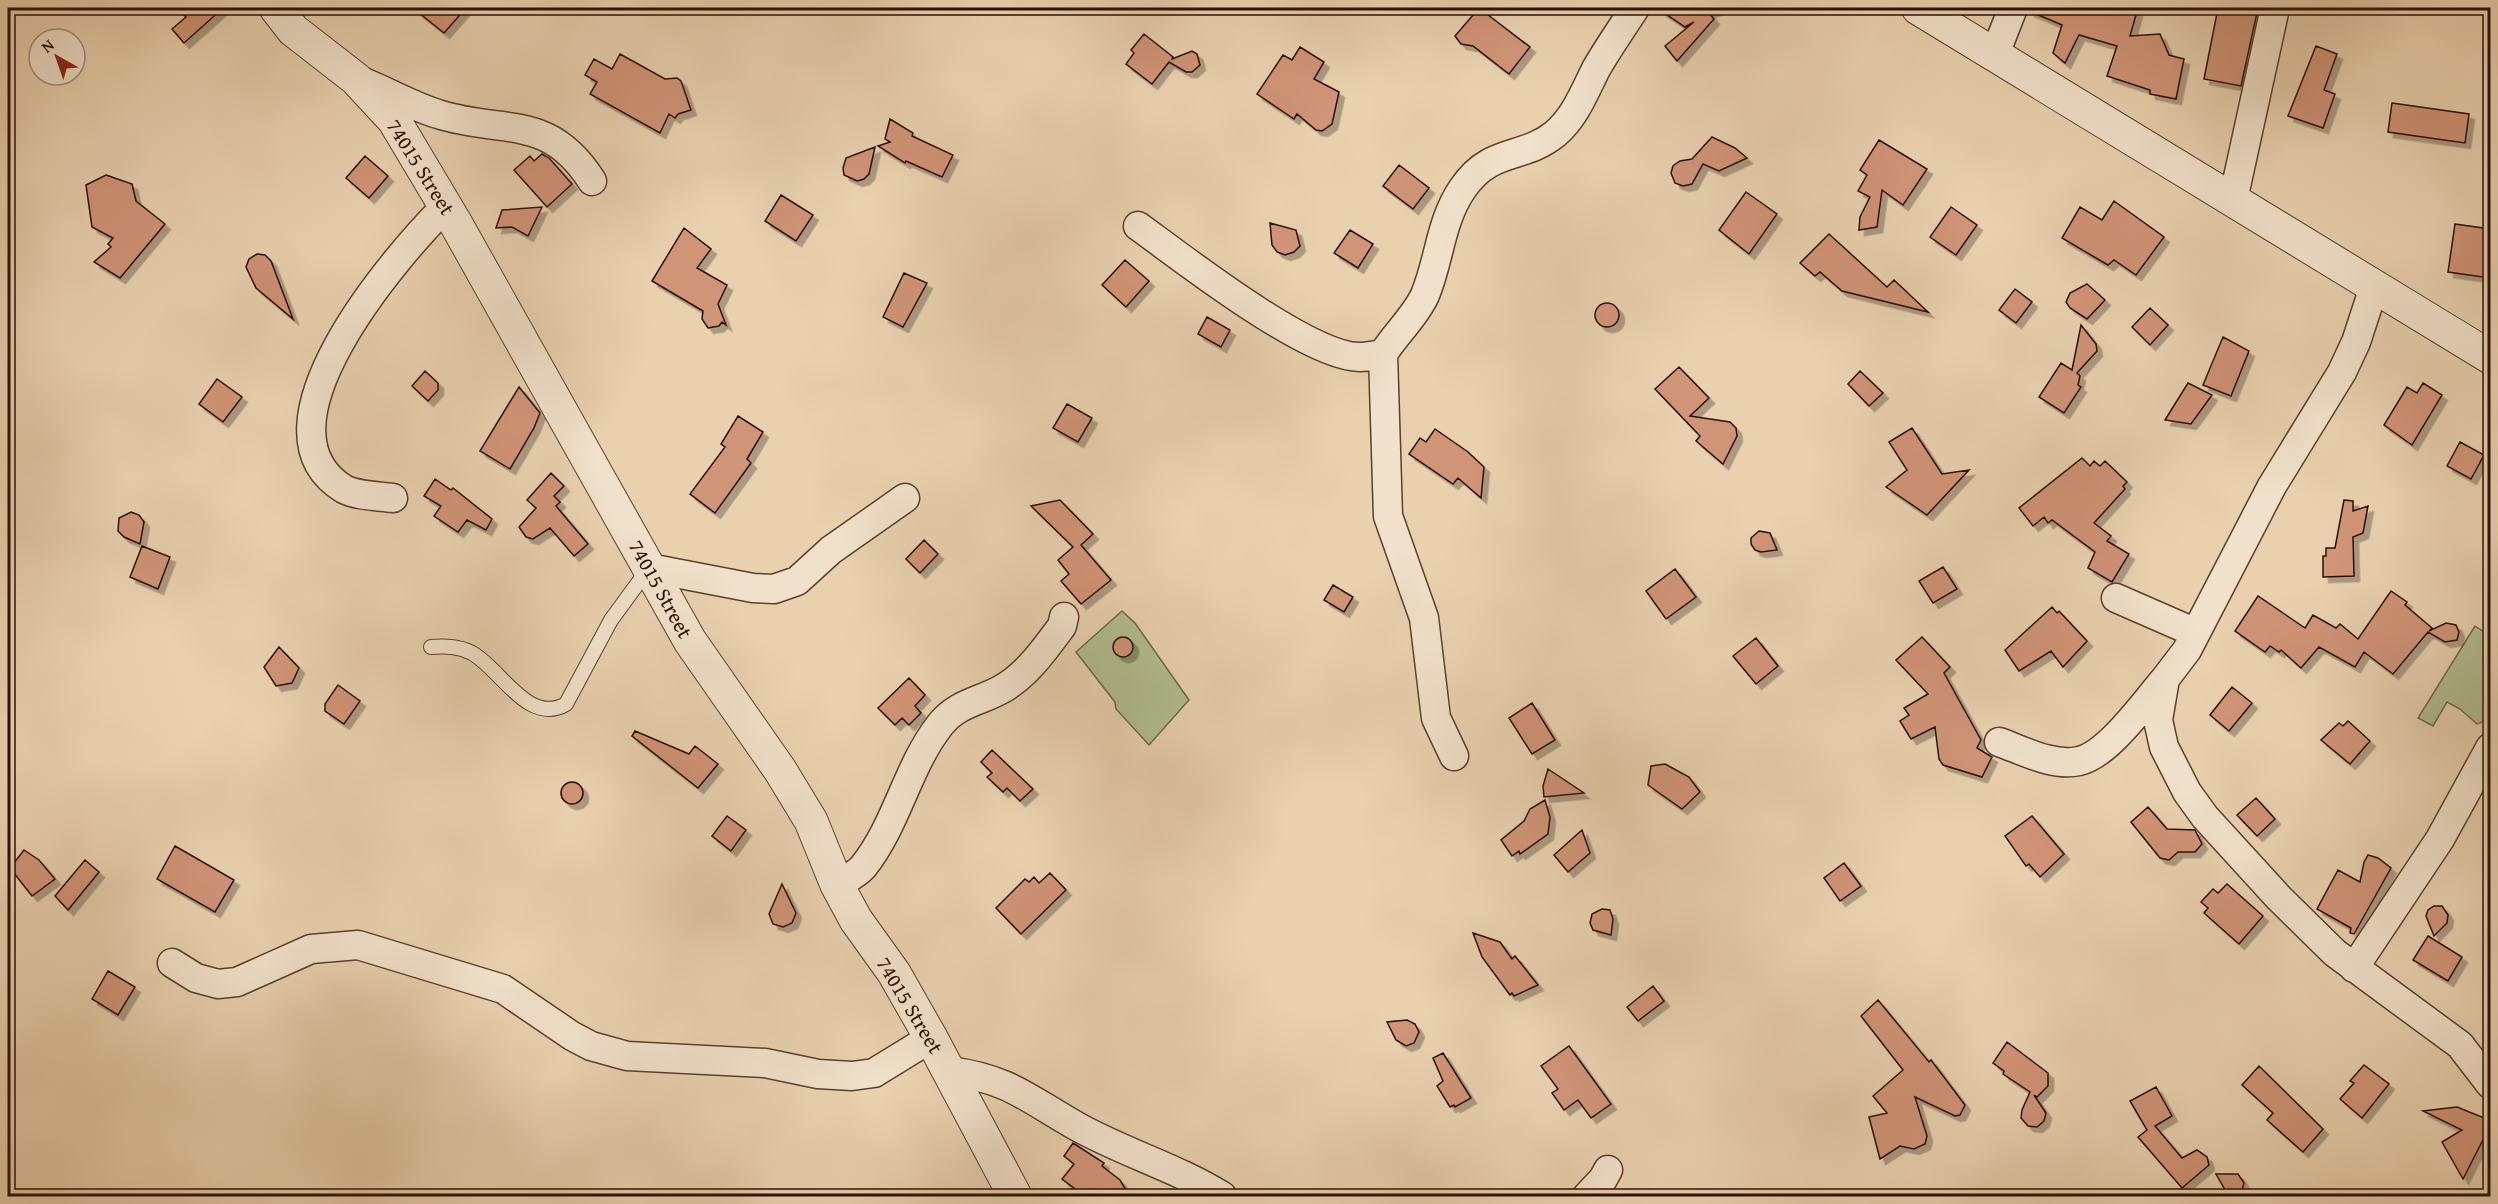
<svg xmlns="http://www.w3.org/2000/svg" width="2498" height="1204" font-family="'Gentium Book Plus',serif">
<style>
.green{fill:#b1bd8f;stroke:#6e6648;stroke-width:1.5}
.building{fill:#d09477;stroke:#2b1002;stroke-width:1.5;filter:url(#shadow)}
.lines{fill:none;stroke-linecap:round;stroke-linejoin:round}
.service-casing{stroke:#5a402d;stroke-width:16}
.minor-casing{stroke:#5a402d;stroke-width:31}
.tertiary-casing{stroke:#5a402d;stroke-width:35}
.service{stroke:#f1e1ca;stroke-width:14}
.minor{stroke:#f1e1ca;stroke-width:28}
.tertiary{stroke:#f1e1ca;stroke-width:33}
.labels{text-anchor:middle;dominant-baseline:central;stroke-width:4.5;stroke-linejoin:round;paint-order:stroke}
.street-label{font-size:21px;fill:#2b1002;stroke:#f1e1ca}
</style>
<defs>
<filter id="shadow"><feDropShadow dx="5.5" dy="5.5" stdDeviation="0" flood-color="#0004"/></filter>
</defs>
<rect width="100%" height="100%" fill="#e9d1ae"/>
<filter id="stains"><feTurbulence type="fractalNoise" baseFrequency=".00333" numOctaves="4"/><feColorMatrix values="0 0 0 0 .2 0 0 0 0 .09 0 0 0 0 .02 0 0 0 .5 -.17"/></filter>
<radialGradient id="worn" r=".72"><stop offset=".6" stop-color="#630" stop-opacity="0"/><stop offset="1" stop-color="#630" stop-opacity=".3"/></radialGradient>
<!-- green -->
<path class="green" d="M 1122,611 L 1135,623 L 1189,700 L 1149,745 L 1116,709 L 1115,702 L 1076,652 Z
M 2475,626 L 2490,636 L 2490,719 L 2477,724 L 2460,709 L 2447,702 L 2433,726 L 2418,718 Z"/>
<!-- building -->
<path class="building" d="M 177,8 L 223,8 L 184,43 L 172,29 L 186,17 Z
M 413,8 L 466,8 L 444,33 Z
M 1479,8 L 1530,47 L 1509,74 L 1473,46 L 1461,44 L 1455,36 Z
M 1657,8 L 1719,8 L 1709,13 L 1714,19 L 1677,61 L 1665,46 L 1694,22 L 1685,27 Z
M 2029,8 L 2138,8 L 2130,36 L 2160,34 L 2169,55 L 2184,59 L 2176,99 L 2150,94 L 2150,90 L 2107,76 L 2117,46 L 2079,35 L 2065,63 L 2053,53 L 2062,25 L 2029,11 Z
M 2218,8 L 2258,8 L 2241,86 L 2204,79 Z
M 1144,34 L 1173,57 L 1172,59 L 1192,51 L 1197,54 L 1200,65 L 1192,72 L 1186,72 L 1169,62 L 1152,84 L 1126,64 L 1134,53 L 1131,50 Z
M 2316,46 L 2337,54 L 2324,90 L 2335,94 L 2323,128 L 2288,116 Z
M 1300,47 L 1324,62 L 1314,79 L 1339,92 L 1332,124 L 1322,131 L 1316,130 L 1297,114 L 1294,119 L 1257,94 L 1283,55 L 1292,60 Z
M 620,54 L 665,79 L 677,78 L 681,81 L 691,110 L 678,114 L 675,118 L 669,114 L 660,133 L 590,94 L 597,82 L 585,75 L 594,59 L 612,69 Z
M 2392,103 L 2469,114 L 2465,143 L 2388,132 Z
M 890,119 L 913,133 L 912,136 L 953,155 L 942,177 L 906,161 L 905,163 L 878,146 L 890,142 L 885,139 Z
M 1712,137 L 1735,148 L 1747,158 L 1719,171 L 1703,164 L 1692,184 L 1683,186 L 1675,183 L 1671,173 L 1673,166 L 1680,161 L 1692,159 Z
M 1879,140 L 1927,169 L 1903,205 L 1882,190 L 1877,227 L 1859,230 L 1860,217 L 1870,197 L 1858,191 L 1867,175 L 1860,170 Z
M 875,147 L 869,174 L 864,179 L 857,181 L 844,175 L 843,168 L 846,158 Z
M 542,154 L 549,158 L 572,184 L 547,207 L 514,170 L 530,156 L 534,161 Z
M 365,156 L 388,176 L 369,198 L 346,178 Z
M 1399,165 L 1429,188 L 1413,209 L 1383,186 Z
M 106,175 L 132,184 L 136,201 L 165,224 L 120,278 L 94,262 L 111,247 L 108,244 L 113,238 L 92,227 L 86,185 Z
M 1746,192 L 1777,214 L 1749,254 L 1719,230 Z
M 781,195 L 813,215 L 796,241 L 765,221 Z
M 2114,201 L 2164,237 L 2136,275 L 2114,260 L 2108,265 L 2062,238 L 2080,207 L 2102,220 Z
M 542,207 L 528,236 L 512,227 L 496,228 L 502,210 Z
M 1951,207 L 1977,225 L 1956,255 L 1930,237 Z
M 1270,223 L 1296,230 L 1300,246 L 1294,252 L 1285,255 L 1277,252 L 1272,245 Z
M 2455,224 L 2490,229 L 2490,278 L 2448,272 Z
M 684,228 L 711,249 L 697,268 L 727,285 L 718,304 L 726,325 L 722,322 L 719,326 L 708,328 L 702,319 L 703,311 L 652,281 Z
M 1350,230 L 1373,244 L 1358,268 L 1334,253 Z
M 1829,234 L 1887,287 L 1894,280 L 1928,312 L 1842,291 L 1820,272 L 1815,276 L 1800,263 Z
M 257,254 L 265,255 L 271,261 L 293,319 L 256,288 L 246,267 L 249,259 Z
M 1125,260 L 1149,281 L 1126,307 L 1102,285 Z
M 904,273 L 927,283 L 903,327 L 883,317 Z
M 2087,284 L 2105,300 L 2087,319 L 2070,308 L 2066,302 L 2070,293 Z
M 2015,289 L 2032,302 L 2016,323 L 1999,310 Z
M1595 315a12 12 0 1 1 24 0a12 12 0 1 1-24 0Z
M 2150,308 L 2168,325 L 2150,345 L 2132,327 Z
M 1207,317 L 1230,330 L 1221,347 L 1198,334 Z
M 2081,325 L 2096,344 L 2097,351 L 2077,373 L 2080,376 L 2078,385 L 2081,387 L 2064,413 L 2039,397 L 2061,363 L 2072,370 Z
M 2223,337 L 2249,351 L 2231,396 L 2203,385 Z
M 1679,367 L 1709,398 L 1690,416 L 1730,422 L 1736,428 L 1737,436 L 1723,464 L 1696,441 L 1700,436 L 1655,389 Z
M 425,371 L 438,383 L 438,390 L 428,401 L 412,386 Z
M 1860,371 L 1883,393 L 1869,406 L 1848,384 Z
M 217,379 L 242,397 L 223,422 L 199,404 Z
M 2188,383 L 2212,395 L 2191,424 L 2165,420 Z
M 2423,383 L 2442,395 L 2412,445 L 2384,425 L 2407,387 L 2417,393 Z
M 519,387 L 540,413 L 534,428 L 510,469 L 480,451 Z
M 1067,404 L 1092,418 L 1078,442 L 1053,428 Z
M 738,416 L 763,432 L 747,459 L 751,463 L 715,513 L 690,494 L 725,447 L 721,444 Z
M 1912,428 L 1942,474 L 1969,470 L 1927,515 L 1886,487 L 1907,470 L 1889,442 Z
M 1435,429 L 1468,452 L 1484,467 L 1481,498 L 1458,478 L 1453,484 L 1409,454 L 1420,438 L 1426,442 Z
M 2460,442 L 2484,455 L 2471,479 L 2447,466 Z
M 2082,458 L 2090,466 L 2094,461 L 2100,466 L 2105,461 L 2127,482 L 2123,486 L 2125,489 L 2094,523 L 2111,536 L 2107,541 L 2129,554 L 2112,582 L 2088,568 L 2095,552 L 2052,520 L 2048,523 L 2044,517 L 2033,526 L 2019,508 Z
M 551,473 L 564,486 L 554,496 L 560,502 L 556,506 L 588,544 L 574,556 L 550,528 L 533,539 L 526,537 L 519,527 L 536,508 L 527,500 Z
M 435,479 L 451,490 L 453,488 L 492,519 L 486,530 L 467,520 L 458,532 L 434,516 L 441,506 L 424,496 Z
M 1060,500 L 1093,534 L 1081,545 L 1111,580 L 1081,604 L 1061,581 L 1069,574 L 1058,560 L 1073,547 L 1031,506 Z
M 2344,500 L 2353,501 L 2353,511 L 2368,506 L 2363,533 L 2353,537 L 2354,576 L 2323,577 L 2323,556 L 2326,556 L 2326,548 L 2335,548 Z
M 131,512 L 139,515 L 144,522 L 140,544 L 124,537 L 118,531 L 119,518 Z
M 1759,531 L 1770,533 L 1777,550 L 1761,552 L 1755,550 L 1751,544 L 1751,538 Z
M 924,540 L 938,554 L 920,573 L 906,559 Z
M 142,546 L 170,557 L 158,589 L 130,577 Z
M 1943,567 L 1957,589 L 1933,603 L 1919,581 Z
M 1675,569 L 1696,597 L 1666,619 L 1646,591 Z
M 1333,585 L 1353,597 L 1344,612 L 1324,600 Z
M 2391,591 L 2407,602 L 2405,605 L 2432,628 L 2429,631 L 2446,623 L 2456,625 L 2459,632 L 2457,640 L 2445,642 L 2428,632 L 2393,674 L 2364,652 L 2355,667 L 2319,647 L 2301,668 L 2281,650 L 2279,652 L 2270,646 L 2265,652 L 2235,631 L 2258,596 L 2305,628 L 2313,615 L 2336,628 L 2340,624 L 2358,639 Z
M 2052,607 L 2057,613 L 2059,611 L 2087,641 L 2063,667 L 2051,651 L 2019,671 L 2005,650 Z
M 1922,637 L 1950,667 L 1944,673 L 1981,740 L 1977,748 L 1992,757 L 1982,777 L 1943,765 L 1939,759 L 1935,727 L 1911,739 L 1900,721 L 1909,715 L 1904,708 L 1928,694 L 1896,660 Z
M1113 647a10 10 0 1 1 20 0a10 10 0 1 1-20 0Z
M 1756,638 L 1778,666 L 1756,684 L 1733,656 Z
M 279,647 L 299,668 L 292,683 L 276,686 L 264,667 Z
M 909,678 L 925,695 L 915,706 L 921,713 L 909,725 L 902,718 L 895,725 L 878,708 Z
M 338,685 L 360,701 L 344,724 L 325,711 L 325,704 Z
M 2232,687 L 2252,703 L 2229,731 L 2210,715 Z
M 1532,703 L 1555,740 L 1532,754 L 1509,718 Z
M 2348,721 L 2370,741 L 2350,764 L 2321,740 L 2339,723 L 2343,726 Z
M 635,731 L 689,754 L 695,746 L 718,764 L 698,788 L 632,736 Z
M 992,750 L 1033,789 L 1020,801 L 1007,788 L 1003,792 L 987,777 L 992,773 L 981,762 Z
M 1665,764 L 1689,777 L 1700,792 L 1682,809 L 1648,785 L 1651,766 Z
M 1548,769 L 1584,793 L 1544,797 L 1543,786 Z
M561 793a11 11 0 1 1 22 0a11 11 0 1 1-22 0Z
M 2256,798 L 2275,819 L 2257,836 L 2237,815 Z
M 1545,800 L 1550,817 L 1548,834 L 1520,854 L 1519,851 L 1512,856 L 1501,840 L 1524,821 L 1530,809 Z
M 2148,807 L 2167,829 L 2195,830 L 2202,844 L 2195,852 L 2178,852 L 2169,860 L 2160,858 L 2131,822 Z
M 727,816 L 746,830 L 731,851 L 712,836 Z
M 2032,816 L 2064,854 L 2040,877 L 2029,864 L 2026,866 L 2005,836 Z
M 1582,830 L 1590,853 L 1568,872 L 1554,855 Z
M 175,846 L 234,880 L 215,912 L 157,879 Z
M 24,850 L 39,860 L 55,879 L 32,896 L 10,868 Z
M 2368,855 L 2378,858 L 2391,868 L 2354,934 L 2350,933 L 2351,928 L 2317,909 L 2338,870 L 2360,882 L 2364,862 Z
M 85,860 L 99,872 L 68,910 L 55,896 Z
M 1844,863 L 1861,886 L 1840,901 L 1824,878 Z
M 1050,873 L 1066,890 L 1021,934 L 996,908 L 1025,879 L 1029,882 L 1034,877 L 1039,883 Z
M 782,884 L 796,913 L 792,923 L 783,927 L 773,924 L 769,914 Z
M 2227,884 L 2263,916 L 2239,944 L 2204,913 L 2208,908 L 2201,902 L 2213,889 L 2218,893 Z
M 2434,906 L 2442,906 L 2448,915 L 2447,923 L 2434,936 L 2426,916 L 2428,910 Z
M 1602,909 L 1610,910 L 1613,919 L 1611,935 L 1593,930 L 1590,923 L 1592,914 Z
M 1473,933 L 1500,942 L 1512,959 L 1515,956 L 1538,985 L 1514,996 L 1512,993 L 1510,995 L 1482,957 Z
M 2428,936 L 2462,957 L 2448,981 L 2413,960 Z
M 108,971 L 135,987 L 118,1015 L 92,999 Z
M 1653,986 L 1664,1001 L 1638,1021 L 1627,1007 Z
M 1878,1000 L 1929,1062 L 1931,1060 L 1965,1105 L 1960,1115 L 1955,1116 L 1915,1097 L 1927,1136 L 1925,1144 L 1914,1149 L 1900,1146 L 1880,1159 L 1869,1117 L 1887,1113 L 1873,1096 L 1903,1070 L 1861,1016 Z
M 1407,1020 L 1415,1024 L 1419,1032 L 1414,1043 L 1406,1046 L 1396,1040 L 1387,1022 Z
M 2007,1042 L 2048,1073 L 2048,1086 L 2037,1097 L 2034,1095 L 2046,1113 L 2044,1121 L 2037,1127 L 2028,1126 L 2021,1118 L 2022,1110 L 2030,1092 L 2003,1074 L 2004,1071 L 1993,1063 Z
M 1569,1046 L 1611,1104 L 1591,1118 L 1578,1100 L 1564,1110 L 1552,1093 L 1558,1089 L 1541,1066 Z
M 1443,1053 L 1471,1098 L 1455,1107 L 1454,1105 L 1450,1107 L 1437,1086 L 1443,1081 L 1433,1058 Z
M 2364,1065 L 2389,1084 L 2362,1118 L 2340,1099 L 2354,1083 L 2350,1081 Z
M 2259,1066 L 2323,1129 L 2303,1152 L 2267,1120 L 2273,1113 L 2242,1085 Z
M 2156,1087 L 2172,1116 L 2155,1126 L 2182,1158 L 2197,1150 L 2207,1157 L 2209,1165 L 2182,1188 L 2138,1137 L 2147,1130 L 2130,1101 Z
M 2457,1107 L 2484,1118 L 2490,1115 L 2490,1126 L 2463,1179 L 2442,1142 L 2462,1130 L 2423,1111 Z
M 1073,1143 L 1104,1163 L 1102,1166 L 1120,1180 L 1130,1197 L 1086,1197 L 1062,1179 L 1074,1164 L 1064,1156 Z
M 2216,1174 L 2238,1174 L 2244,1183 L 2242,1190 L 2236,1195 L 2228,1195 Z"/>
<g class="lines">
<!-- service casing -->
<g class="service-casing">
<path id="service" d="M 431,647 C 445,646 458,646 472,653 C 501,669 528,726 566,704 L 611,620 L 649,568"/>
</g>
<!-- minor casing -->
<g class="minor-casing">
<path id="minor" d="M 1995,54 L 2013,8
M 358,80 C 385,90 411,106 438,114 C 503,135 548,112 592,181
M 2233,200 L 2275,8
M 1138,226 C 1182,258 1310,358 1360,357 C 1367,357 1376,355 1383,354
M 2374,287 L 2356,342 L 2342,372 L 2272,486 L 2187,650 L 2165,679 L 2158,720 L 2164,747 L 2187,792 L 2205,817 L 2279,898 L 2335,953 L 2460,1045 L 2490,1084
M 393,498 C 379,496 357,496 344,489 C 245,429 397,255 445,207
M 649,568 L 753,588 L 774,589 L 797,581 L 831,550 L 905,498
M 2116,598 L 2196,633
M 1999,742 C 2022,750 2053,767 2079,761 C 2108,755 2145,702 2165,679
M 1454,756 L 1436,718 L 1424,618 L 1388,516 L 1383,354 C 1396,333 1415,317 1425,295 C 1440,259 1440,221 1463,188 C 1491,147 1523,160 1555,134 C 1575,117 1584,93 1596,69 C 1608,48 1622,28 1635,8
M 837,885 C 845,880 857,874 863,867 C 897,825 907,767 940,725 C 957,703 979,702 1002,689 C 1027,675 1045,649 1062,626 L 1064,617
M 172,963 L 196,978 L 218,984 L 237,982 L 311,949 L 358,945 L 503,989 L 572,1036 L 591,1046 L 627,1056 L 765,1063 L 818,1074 L 852,1076 L 874,1073 L 931,1038
M 2354,968 L 2440,839 L 2490,748
M 949,1071 C 1010,1079 1028,1099 1078,1127 C 1125,1153 1177,1168 1222,1196
M 1587,1196 L 1603,1179 L 1608,1170"/>
</g>
<!-- tertiary casing -->
<g class="tertiary-casing">
<path id="tertiary" d="M 276,8 L 293,30 L 356,79 L 394,120 L 456,224 L 690,641 L 780,770 L 811,821 L 837,885 L 856,920 L 894,973 L 931,1038 L 1015,1196
M 1918,8 L 2490,357"/>
</g>
<!-- service -->
<use href="#service" class="service"/>
<!-- minor -->
<use href="#minor" class="minor"/>
<!-- tertiary -->
<use href="#tertiary" class="tertiary"/>
</g>
<g class="labels">
<!-- street labels -->
<g class="street-label">
<text transform="translate(421 167) rotate(58)">74015 Street</text>
<text transform="translate(661 589) rotate(61)">74015 Street</text>
<text transform="translate(910 1005) rotate(59)">74015 Street</text>
</g>
</g>
<!-- margin -->
<rect width="2498" height="1204" fill="none" stroke="#e9d1ae" stroke-width="30"/>
<rect x="9" y="9" width="2480" height="1186" fill="none" stroke="#2b1002" stroke-width="3"/>
<rect x="15" y="15" width="2468" height="1174" fill="none" stroke="#2b1002" stroke-width="1.5"/>
<!-- north arrow -->
<g transform="translate(57 57) rotate(320)"><circle r="28" fill="#f1e1ca" stroke="#a28d7a" stroke-width="1.5"/>
<path d="M0-4.5L10 22L0 15L-10 22Z" fill="#8f2418"/>
<text y="-9" font-size="16" font-weight="bold" text-anchor="middle" fill="#2b1002">N</text>
</g>
<rect width="100%" height="100%" filter="url(#stains)"/>
<rect width="100%" height="100%" fill="url(#worn)"/>
</svg>
